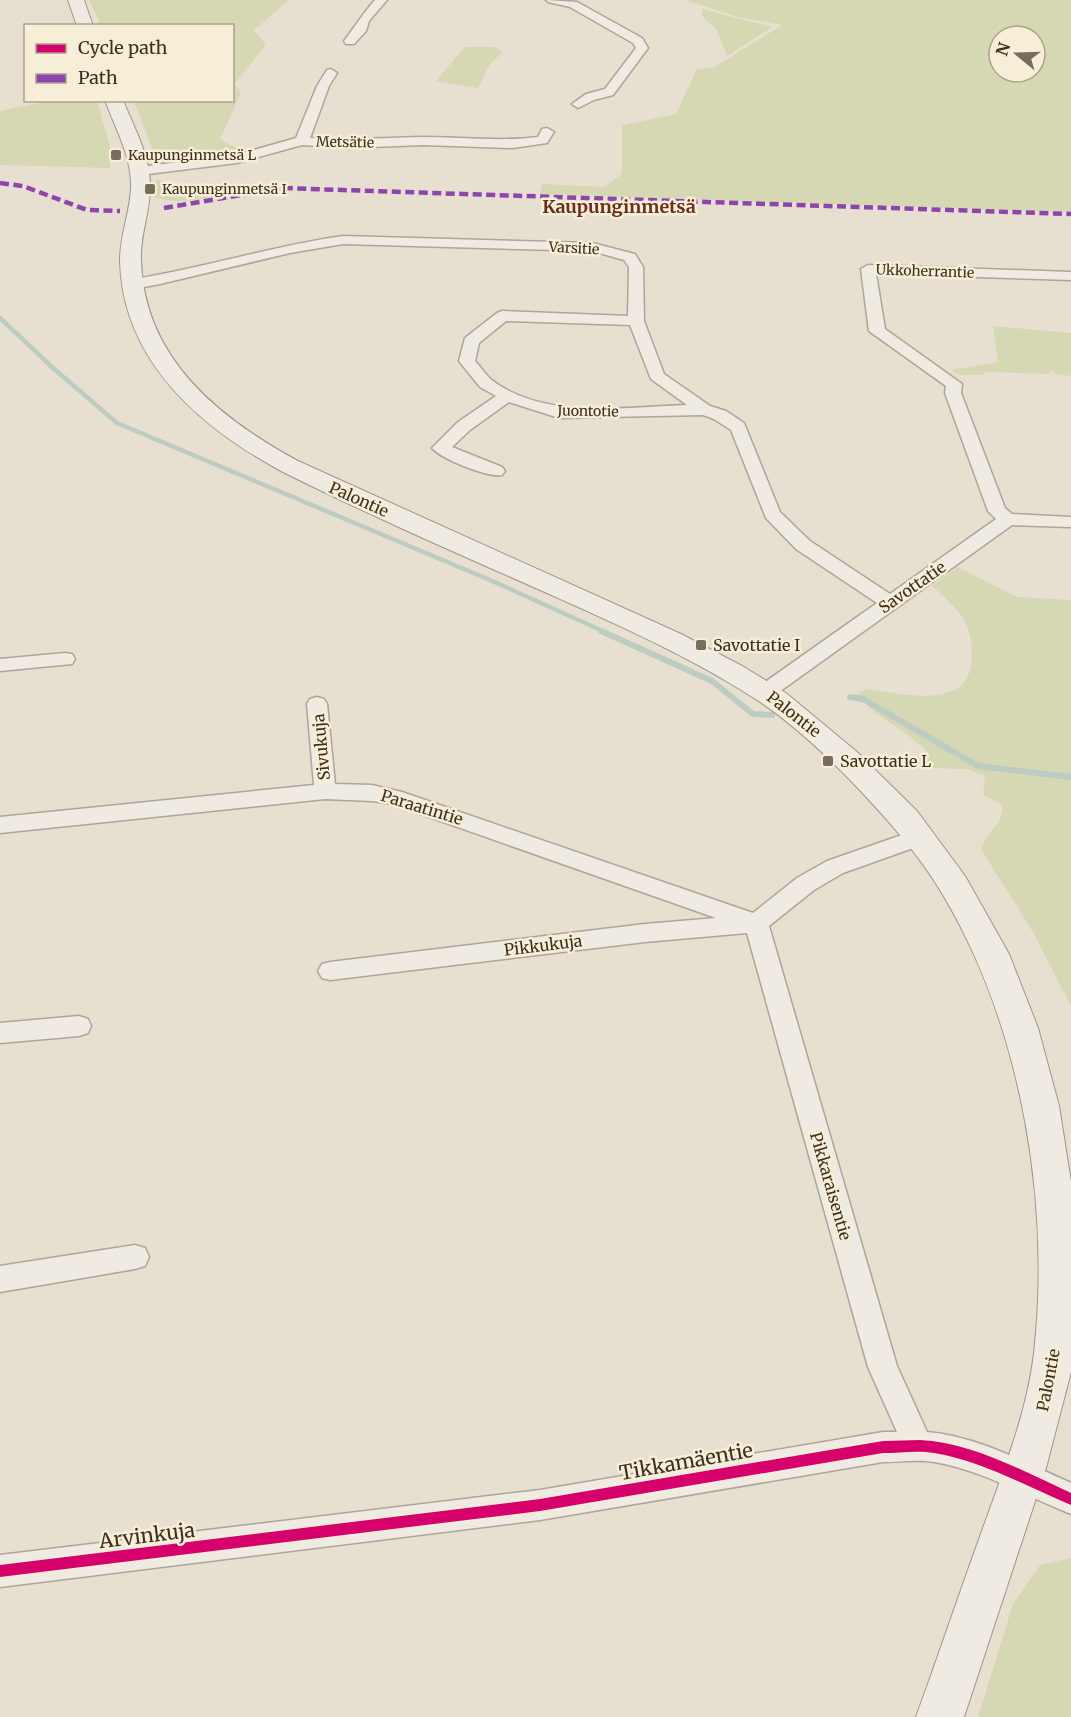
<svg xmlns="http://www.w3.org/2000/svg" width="1071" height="1717" font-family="Merriweather,serif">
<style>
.green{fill:#d6d7b3;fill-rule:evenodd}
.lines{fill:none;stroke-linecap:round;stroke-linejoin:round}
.stream-far1{stroke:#bcccc2;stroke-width:4.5}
.stream{stroke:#bcccc2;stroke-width:6}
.street-casing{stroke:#ada599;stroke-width:3}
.secondary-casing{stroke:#9c958a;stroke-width:2}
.street{fill:#efebe3;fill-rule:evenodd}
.secondary{fill:#efebe3;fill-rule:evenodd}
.quiet{stroke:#8e44ad;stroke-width:4.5;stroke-dasharray:9 4.5;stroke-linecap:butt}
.cycleway-casing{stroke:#f7eed8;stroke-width:4}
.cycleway{fill:#d6006c;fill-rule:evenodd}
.poi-dot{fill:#786c5e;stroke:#f7eed8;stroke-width:2}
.labels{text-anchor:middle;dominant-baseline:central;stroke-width:5;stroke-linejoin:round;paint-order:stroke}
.far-street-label{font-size:14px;fill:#3d2e20;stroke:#f7eed8}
.far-poi-label{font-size:14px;fill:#3d2e20;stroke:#f7eed8;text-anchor:start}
.street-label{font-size:16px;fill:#3d2e20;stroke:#f7eed8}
.poi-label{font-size:16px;fill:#3d2e20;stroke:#f7eed8;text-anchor:start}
.far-district-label{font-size:18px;font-weight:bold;fill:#6b2e1e;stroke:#f7eed8}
.near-street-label{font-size:20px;fill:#3d2e20;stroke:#f7eed8}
</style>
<rect width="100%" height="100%" fill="#e7e0d1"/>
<!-- green -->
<path class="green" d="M 89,0 L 289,0 L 254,30 L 266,45 L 235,83 L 241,93 L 220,139 L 241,150 L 220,156 L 158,165 L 134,101 L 232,100 L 232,26 L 101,25 Z
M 685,0 L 1071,0 L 1071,212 L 540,194 L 542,184 L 604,187 L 622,174 L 622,125 L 676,114 L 697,69 L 713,68 L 782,25 L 738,17 ZM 999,36 L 1035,36 L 1035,72 L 999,72 Z
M 702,9 L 772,27 L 727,56 L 717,30 L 702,16 Z
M 465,47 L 495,47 L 503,52 L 490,64 L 478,88 L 436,81 Z
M 53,100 L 97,101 L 110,146 L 110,168 L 0,165 L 0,111 Z
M 156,179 L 180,186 L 246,189 C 216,196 183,207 154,197 Z
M 993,326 L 1071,333 L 1071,376 L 1056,374 L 1051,370 L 1048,374 L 985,372 L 983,375 L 959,375 L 951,370 L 998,362 Z
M 958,567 L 1017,597 L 1071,600 L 1071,1006 L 1034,934 L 981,849 L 987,836 L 1000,821 L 1003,806 L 983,794 L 985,776 L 967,769 L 931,768 L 924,764 L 927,752 C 907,729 875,719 858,694 L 866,689 C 893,692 929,702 954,690 C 964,686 970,675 971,664 C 975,624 961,612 932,586 Z
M 1071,1558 L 1071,1717 L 978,1717 L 1013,1604 L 1040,1565 Z"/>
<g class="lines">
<!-- stream-far1 -->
<path class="stream-far1" d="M 0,318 L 53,368 L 117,423 L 490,580 L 605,632"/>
<!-- stream -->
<path class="stream" d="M 601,631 L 712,681 L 753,714 L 772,715
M 850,697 L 863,699 L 978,766 L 1071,777"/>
<!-- street casing -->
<g class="street-casing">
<path id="street" d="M 375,0 L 387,0 L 369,21 L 366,31 L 354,44 L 346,44 L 344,41 C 355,27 363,13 375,0 Z
M 546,0 L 577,2 L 642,38 L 648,48 L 613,95 L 594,100 L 578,108 L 572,104 L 586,94 L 605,89 L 636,48 L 633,43 L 570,7 L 548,2 Z
M 331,69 L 337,73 L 329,86 L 310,138 C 347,140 384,138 421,137 C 460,137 499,142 538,137 L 542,129 L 547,128 L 554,132 L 547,143 L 513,148 L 423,145 L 346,148 L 302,145 L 237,163 L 140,175 L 133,171 L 140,167 L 236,155 L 296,138 L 317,86 L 327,70 Z
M 343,236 L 592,243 L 635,254 L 643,267 L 644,321 L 664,374 L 710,406 L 726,411 L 744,423 L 780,512 L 810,541 L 890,594 L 996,519 L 988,511 L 945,393 L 946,386 L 869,331 L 861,269 L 868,265 L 1071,272 L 1071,280 L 876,274 L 885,329 L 962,384 L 961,393 L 1005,508 L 1012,514 L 1071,517 L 1071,527 L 1012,525 L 772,697 L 765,699 L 758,697 L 755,692 L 758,687 L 877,603 L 796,549 L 766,518 L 731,430 L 714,419 L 703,415 L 559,418 L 509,402 L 470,430 L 452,447 L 502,467 L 505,471 L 502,475 C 489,478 441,459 432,448 L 458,422 L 496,396 L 480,387 L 459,361 L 465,338 L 497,313 L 502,311 L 628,316 L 629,267 L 624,260 L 592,251 L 343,244 L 290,253 L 160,284 L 134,289 L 126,284 L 134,279 C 204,268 272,246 343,236 ZM 506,321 L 630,325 L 651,379 L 687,405 C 625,407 546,420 493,381 C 486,376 481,367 475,361 L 479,343 Z
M 65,653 L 72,654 L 75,659 L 72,664 L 0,671 L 0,659 Z
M 317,697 L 324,699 L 327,704 L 335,784 L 372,785 L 402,792 L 753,913 L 797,878 L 827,861 L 922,828 L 930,830 L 933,836 L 930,842 L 843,873 L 814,890 L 769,926 L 897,1366 L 927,1432 C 977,1436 1026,1463 1071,1483 L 1071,1514 C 1026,1496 982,1470 934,1462 C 917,1459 900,1462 883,1462 L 540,1520 L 0,1587 L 0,1555 L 540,1490 L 883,1432 L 897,1432 L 868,1367 L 747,933 L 645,942 L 330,980 L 322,978 L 318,971 L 322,964 L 330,962 L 645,924 L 716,918 L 392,804 L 372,801 L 325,799 L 0,833 L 0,817 L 314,785 L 307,704 L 310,699 Z
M 79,1016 L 88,1019 L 91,1026 L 88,1033 L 79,1036 L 0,1043 L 0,1023 Z
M 135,1245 L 145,1248 L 149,1257 L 145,1266 L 135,1269 L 0,1292 L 0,1266 Z"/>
</g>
<!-- secondary casing -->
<g class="secondary-casing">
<path id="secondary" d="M 68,0 L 84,0 L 93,26 L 77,26 Z
M 105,100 L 123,100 C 134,128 151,157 150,187 C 150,212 140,235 141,259 C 143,358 219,418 298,461 L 681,634 L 744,667 L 786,693 L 857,752 L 917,811 L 965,876 L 1009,954 L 1038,1028 L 1059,1106 L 1071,1182 L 1071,1372 L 1046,1468 L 964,1717 L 916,1717 C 939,1654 960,1591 983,1528 C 1003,1472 1027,1413 1034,1353 C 1051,1201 1021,1026 943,895 C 919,854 887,819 855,785 C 824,753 791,722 754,698 C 684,653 607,620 531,586 C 447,549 363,512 281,471 C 200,427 122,361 120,260 C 120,235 130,212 131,188 C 132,157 115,128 105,100 Z"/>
</g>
<!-- street -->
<use href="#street" class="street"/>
<!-- secondary -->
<use href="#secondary" class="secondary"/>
<!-- quiet -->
<path class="quiet" d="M 0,183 L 23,186 L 87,210 L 120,211
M 164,208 L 282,188 L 1071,214"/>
<!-- cycleway casing -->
<g class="cycleway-casing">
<path id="cycleway" d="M 920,1440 C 971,1442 1025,1472 1071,1493 L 1071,1505 C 1026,1486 982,1461 934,1453 C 917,1450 900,1453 883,1453 L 540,1511 L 0,1577 L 0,1565 L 540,1499 L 883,1441 Z"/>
</g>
<!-- cycleway -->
<use href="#cycleway" class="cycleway"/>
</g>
<!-- markers -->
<g class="poi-dot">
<rect x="110" y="149" width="12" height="12" rx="3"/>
<rect x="144" y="183" width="12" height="12" rx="3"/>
<rect x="695" y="639" width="12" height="12" rx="3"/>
<rect x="822" y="755" width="12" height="12" rx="3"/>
</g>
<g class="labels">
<!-- far-street labels -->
<g class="far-street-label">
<text transform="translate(345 142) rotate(1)">Metsätie</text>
<text transform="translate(574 248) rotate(3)">Varsitie</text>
<text transform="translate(925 271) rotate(2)">Ukkoherrantie</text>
<text transform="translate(588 411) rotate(1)">Juontotie</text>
</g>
<!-- far-poi labels -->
<g class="far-poi-label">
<text x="128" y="155">Kaupunginmetsä L</text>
<text x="162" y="189">Kaupunginmetsä I</text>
</g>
<!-- street labels -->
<g class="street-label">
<text transform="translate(359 499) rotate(24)">Palontie</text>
<text transform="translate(912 587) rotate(-35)">Savottatie</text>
<text transform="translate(794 714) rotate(38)">Palontie</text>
<text transform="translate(321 747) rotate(-95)">Sivukuja</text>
<text transform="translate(422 807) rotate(17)">Paraatintie</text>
<text transform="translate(543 945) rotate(-7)">Pikkukuja</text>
<text transform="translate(831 1186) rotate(74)">Pikkaraisentie</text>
<text transform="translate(1048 1380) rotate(-79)">Palontie</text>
</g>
<!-- poi labels -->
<g class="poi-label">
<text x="713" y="645">Savottatie I</text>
<text x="840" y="761">Savottatie L</text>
</g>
<!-- far-district labels -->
<g class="far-district-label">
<text x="619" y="206">Kaupunginmetsä</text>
</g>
<!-- near-street labels -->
<g class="near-street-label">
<text transform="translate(686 1461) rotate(-10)">Tikkamäentie</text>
<text transform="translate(147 1535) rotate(-7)">Arvinkuja</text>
</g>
</g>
<!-- legend -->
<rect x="24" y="24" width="210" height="78" fill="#f7eed8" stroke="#ada18e" stroke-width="1.5"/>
<rect x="36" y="44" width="30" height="9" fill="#d6006c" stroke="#ada18e" stroke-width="1.5"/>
<text x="78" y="54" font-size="18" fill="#3d2e20">Cycle path</text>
<rect x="36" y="74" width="30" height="9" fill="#8e44ad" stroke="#ada18e" stroke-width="1.5"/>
<text x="78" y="84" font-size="18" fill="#3d2e20">Path</text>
<!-- north arrow -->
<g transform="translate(1017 54) rotate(289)"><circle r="28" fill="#f7eed8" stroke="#ada18e" stroke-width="1.5"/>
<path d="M0-4.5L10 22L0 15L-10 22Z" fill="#786c5e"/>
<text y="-9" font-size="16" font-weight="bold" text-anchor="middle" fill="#3d2e20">N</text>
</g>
</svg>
